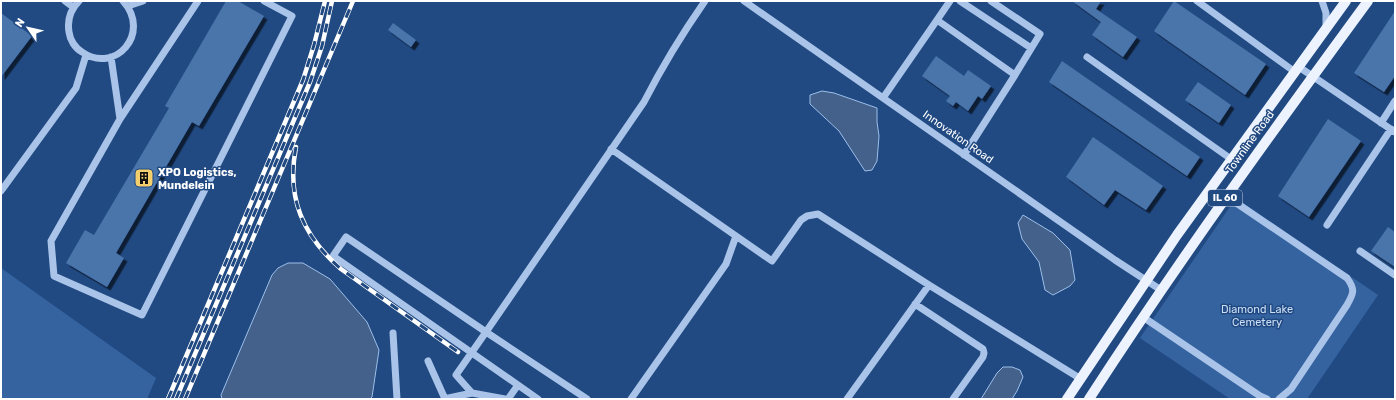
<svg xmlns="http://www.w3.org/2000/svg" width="1396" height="400" font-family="Rubik,sans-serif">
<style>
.green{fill:#3563a0}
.water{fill:#43618a;stroke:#9dbfea}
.building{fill:#4a74ab;filter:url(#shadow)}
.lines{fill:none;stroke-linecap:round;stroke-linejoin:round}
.minor{stroke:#a9c4e8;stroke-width:7}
.major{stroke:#ecf2fe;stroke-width:10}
.rail-casing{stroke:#fff;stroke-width:4.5}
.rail{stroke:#214a83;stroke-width:3;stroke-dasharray:9;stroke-linecap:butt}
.labels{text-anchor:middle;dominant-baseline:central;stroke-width:3;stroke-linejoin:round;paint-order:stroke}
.shield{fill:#214a83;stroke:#bcc9da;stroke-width:1}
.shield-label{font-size:10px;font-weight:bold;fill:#fff}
.street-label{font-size:11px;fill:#fff;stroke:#214a83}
.poi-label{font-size:11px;font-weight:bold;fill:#fff;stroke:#214a83;text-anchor:start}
.park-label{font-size:11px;fill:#cddff6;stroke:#214a83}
</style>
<defs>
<filter id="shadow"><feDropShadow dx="3.5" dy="3.5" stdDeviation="0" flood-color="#0009"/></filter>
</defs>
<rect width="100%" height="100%" fill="#214a83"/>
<!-- green -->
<path class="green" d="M 1236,198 L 1378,295 L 1307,399 L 1230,399 L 1140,338 Z
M 1,268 L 156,378 L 147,399 L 1,399 Z"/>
<!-- water -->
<path class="water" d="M 822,91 L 834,93 L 877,108 L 877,122 L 879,136 L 877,161 L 872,170 L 865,171 L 839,131 L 810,104 L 810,95 Z
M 1023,215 L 1053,233 L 1070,250 L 1075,280 L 1070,286 L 1053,295 L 1045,290 L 1039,262 L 1022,239 L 1018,223 Z
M 288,263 L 303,263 L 330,279 L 367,322 L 379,350 L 372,397 L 370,399 L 222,399 L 221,395 L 272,275 L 278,268 Z
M 1003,367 L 1012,367 L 1020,370 L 1023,377 L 1017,391 L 1012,399 L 981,399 L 997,373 Z"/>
<!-- building -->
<path class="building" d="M 226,1 L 238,1 L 264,16 L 199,126 L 192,122 L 116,253 L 124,258 L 107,287 L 66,263 L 85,230 L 94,235 L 169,108 L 165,106 Z
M 1072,1 L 1101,1 L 1096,9 L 1137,37 L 1123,57 L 1092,35 L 1101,22 Z
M 1174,1 L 1266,64 L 1245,95 L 1154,31 Z
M 1395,11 L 1395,76 L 1384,92 L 1354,73 Z
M 1,13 L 32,36 L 1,77 Z
M 393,23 L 416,40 L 411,47 L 388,30 Z
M 936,56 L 964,76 L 968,70 L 991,86 L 982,99 L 978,96 L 968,111 L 956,102 L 953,106 L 946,101 L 950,96 L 922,76 Z
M 1062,61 L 1200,157 L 1187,176 L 1049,82 Z
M 1198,82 L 1231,105 L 1219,123 L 1185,100 Z
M 1328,119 L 1361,141 L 1309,217 L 1278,196 Z
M 1093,137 L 1163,186 L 1146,210 L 1115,190 L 1104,205 L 1066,177 Z
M 1388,227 L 1395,232 L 1395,267 L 1371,251 Z"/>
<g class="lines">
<!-- minor -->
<path class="minor" d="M 65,1 L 73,7
M 79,1 C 70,10 67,20 69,32 C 70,40 75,48 82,52 C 115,75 152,33 123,1
M 744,1 L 1115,260 L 1161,290
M 960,1 L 1031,48
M 991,1 L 1040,34 L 1015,75
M 1197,1 L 1295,72
M 1322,1 L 1326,13 L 1326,29
M 128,6 L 143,1
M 937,20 L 950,1
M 111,57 L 120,119 L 51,241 L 54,276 L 142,315 L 292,16 L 264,1
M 1087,57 L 1231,159
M 1299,67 L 1395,132
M 883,98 L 937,20 L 1015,75 L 964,155
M 120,119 L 198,1
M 1381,123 L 1395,101
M 611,149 L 772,261 L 801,220 L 807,216 L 818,214 L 929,285
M 1,191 L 76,88 L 86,55
M 1226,196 L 1347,278 C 1356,290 1353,294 1347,305 L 1291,389 L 1279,399
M 1327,225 L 1391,129
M 1360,251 L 1395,275
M 915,304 L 983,349 L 984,353 L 983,357 L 953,399
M 1143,317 L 1260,396 L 1267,399
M 393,333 L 397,399
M 428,361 L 445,399
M 444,399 L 472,393
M 505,399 L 472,393 L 456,375 L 486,332 L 346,237 L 333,256 L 538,399
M 508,399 L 518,385
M 587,399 L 486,332 L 644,102 C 662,67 682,34 705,1
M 631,399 L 726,264 L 736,236
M 847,399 L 929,285 L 1081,379"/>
<!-- major -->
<path class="major" d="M 1067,399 L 1177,235 L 1346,1
M 1089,399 C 1177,263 1272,132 1368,1"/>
<!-- rail casing -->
<g class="rail-casing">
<path id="rail" d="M 296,147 C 286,198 303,236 341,269 L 458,352
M 168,399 L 303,80 L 314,45 L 325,1
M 176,399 L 310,82 L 322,46 L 332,1
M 185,399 L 353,1"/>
</g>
<!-- rail -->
<use href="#rail" class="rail"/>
</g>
<!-- icons -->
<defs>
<g id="building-square" transform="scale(1)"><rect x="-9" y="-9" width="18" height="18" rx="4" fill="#f5cf6b" stroke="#214a83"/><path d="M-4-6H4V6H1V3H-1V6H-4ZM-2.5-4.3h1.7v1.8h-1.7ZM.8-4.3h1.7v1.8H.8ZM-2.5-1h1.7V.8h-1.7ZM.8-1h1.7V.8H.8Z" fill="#111"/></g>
</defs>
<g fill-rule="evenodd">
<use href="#building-square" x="144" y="178"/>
</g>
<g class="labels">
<!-- shield labels -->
<rect class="shield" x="1208" y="190" width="34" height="16" rx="3"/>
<g class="shield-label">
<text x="1225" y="198">IL 60</text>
</g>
<!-- street labels -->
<g class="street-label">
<text transform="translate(958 137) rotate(35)">Innovation Road</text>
<text transform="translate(1250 142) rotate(-54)">Townline Road</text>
</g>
<!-- poi labels -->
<g class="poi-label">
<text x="158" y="172">XPO Logistics,<tspan x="158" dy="13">Mundelein</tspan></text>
</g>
<!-- park labels -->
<g class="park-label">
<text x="1257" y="309">Diamond Lake<tspan x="1257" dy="13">Cemetery</tspan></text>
</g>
</g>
<!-- border -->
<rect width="1396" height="400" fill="none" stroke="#ffffff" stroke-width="4"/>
<!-- north arrow -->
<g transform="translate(28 28) rotate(304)" stroke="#214a83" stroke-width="3" paint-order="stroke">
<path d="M0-3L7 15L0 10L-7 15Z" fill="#ffffff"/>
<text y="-6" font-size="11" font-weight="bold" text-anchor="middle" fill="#ffffff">N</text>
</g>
</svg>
